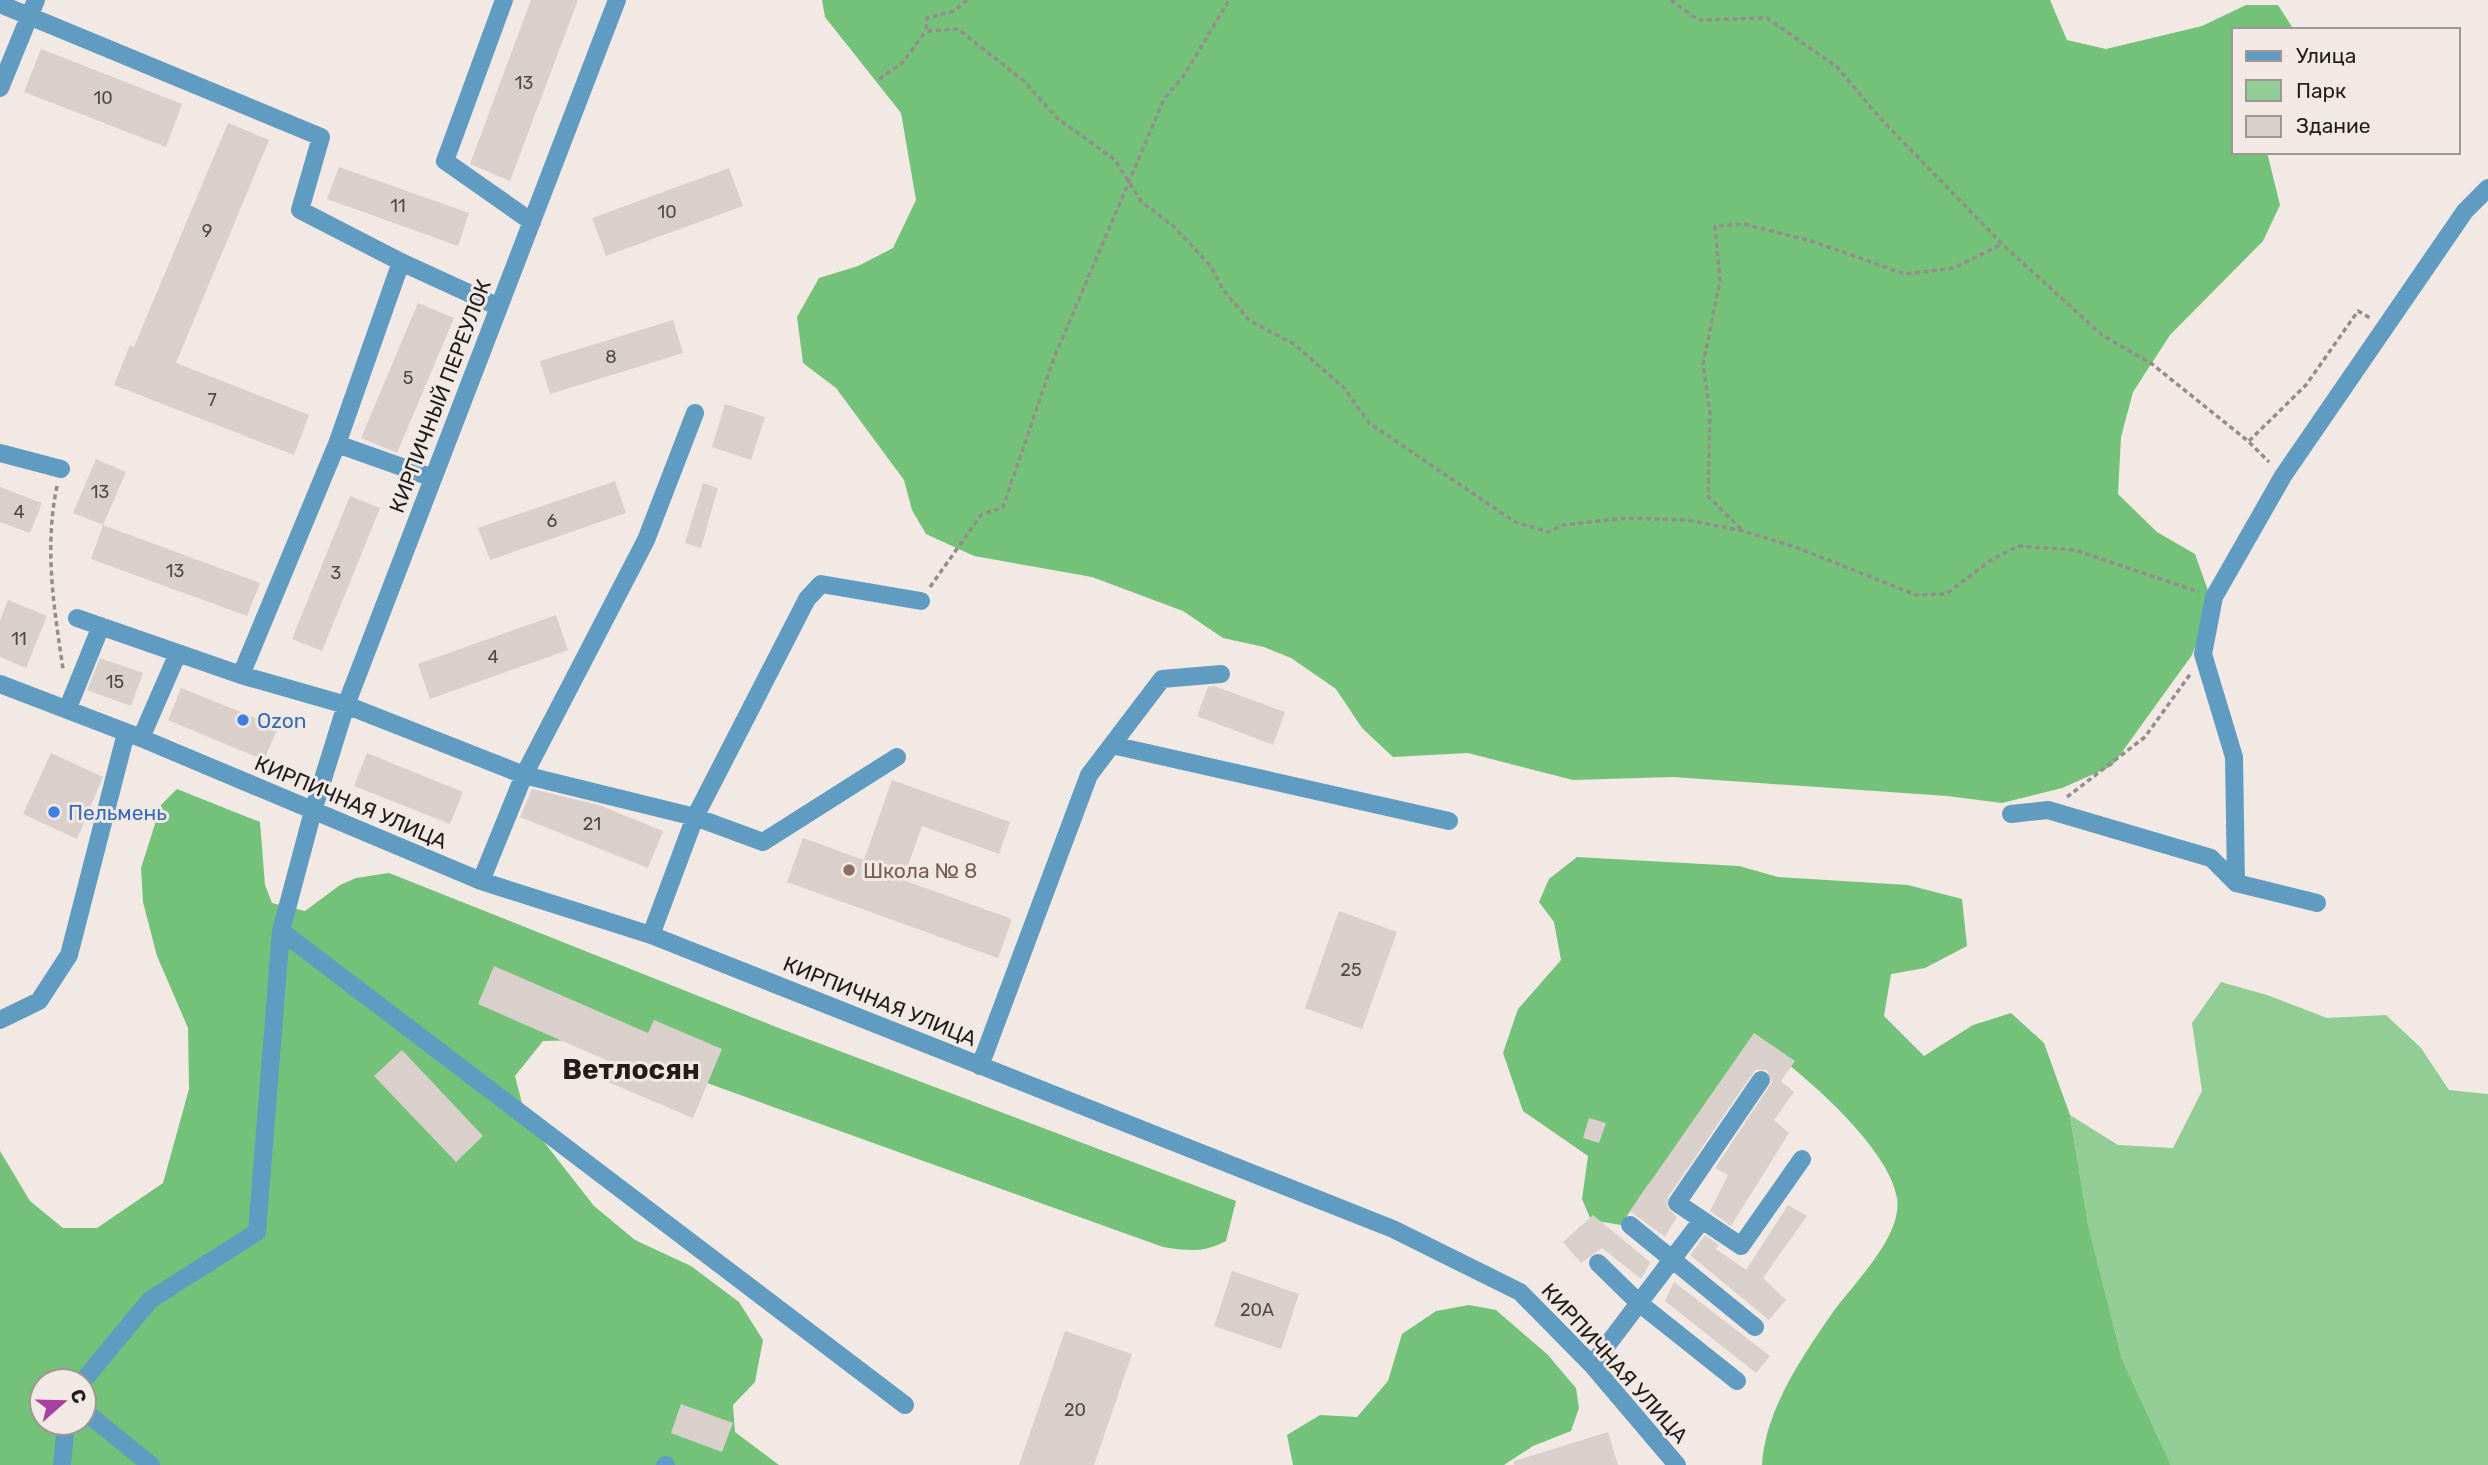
<svg xmlns="http://www.w3.org/2000/svg" width="2488" height="1465" font-family="Rubik,sans-serif">
<style>
.green{fill:#92cd95}
.forest{fill:#74c279;fill-rule:evenodd}
.building{fill:#d9cfcb}
.lines{fill:none;stroke-linecap:round;stroke-linejoin:round}
.path{stroke:#948d8a;stroke-width:3.5;stroke-dasharray:5 3.5;stroke-linecap:butt}
.minor{stroke:#609cc2;stroke-width:18}
.shop-dot{fill:#3f7fe0;stroke:#f2e9e4;stroke-width:2.5}
.education-dot{fill:#8d6e63;stroke:#f2e9e4;stroke-width:2.5}
.labels{text-anchor:middle;dominant-baseline:central;stroke-width:6;stroke-linejoin:round;paint-order:stroke}
.number-label{font-size:18px;fill:#4f4a48}
.street-label{font-size:21px;fill:#211d1c;stroke:#f2e9e4}
.shop-label{font-size:21px;fill:#366cbe;stroke:#f2e9e4;text-anchor:start}
.education-label{font-size:21px;fill:#785e54;stroke:#f2e9e4;text-anchor:start}
.district-label{font-size:28px;font-weight:bold;fill:#211d1c;stroke:#f2e9e4}
</style>
<rect width="100%" height="100%" fill="#f2e9e4"/>
<!-- green -->
<path class="green" d="M 2221,982 L 2267,995 L 2327,1018 L 2386,1015 L 2421,1048 L 2449,1090 L 2488,1094 L 2488,1465 L 2171,1465 L 2122,1359 L 2088,1224 L 2070,1115 L 2118,1145 L 2173,1148 L 2202,1091 L 2192,1023 Z"/>
<!-- forest -->
<path class="forest" d="M 822,0 L 2050,0 L 2067,40 L 2106,49 L 2202,26 L 2246,5 L 2278,5 L 2294,30 L 2234,30 L 2234,152 L 2267,152 L 2280,205 L 2263,241 L 2170,335 L 2133,392 L 2121,437 L 2118,494 L 2157,532 L 2195,554 L 2212,602 L 2192,655 L 2112,766 L 2062,788 L 2002,803 L 1947,796 L 1673,777 L 1573,780 L 1468,753 L 1393,757 L 1362,728 L 1336,689 L 1291,658 L 1264,647 L 1223,638 L 1183,611 L 1092,577 L 974,556 L 926,534 L 912,510 L 904,480 L 836,388 L 803,363 L 797,317 L 819,278 L 858,266 L 893,248 L 916,200 L 901,113 L 825,17 Z
M 177,789 L 260,822 L 265,885 L 272,903 L 305,911 L 340,885 L 356,878 L 389,873 L 784,1030 L 1236,1201 L 1226,1241 C 1204,1253 1188,1251 1163,1247 L 587,1040 L 543,1041 L 515,1076 L 526,1119 L 594,1206 L 635,1240 L 691,1266 L 739,1302 L 763,1340 L 755,1382 L 733,1405 L 735,1432 L 779,1465 L 0,1465 L 0,1151 L 30,1201 L 63,1228 L 97,1228 L 163,1183 L 189,1089 L 188,1028 L 157,956 L 143,902 L 141,868 L 161,805 ZM 42,1381 L 84,1381 L 84,1423 L 42,1423 Z
M 1577,857 L 1739,866 L 1778,877 L 1908,885 L 1962,899 L 1967,946 L 1925,968 L 1891,974 L 1884,1016 L 1924,1056 L 1973,1025 L 2011,1013 L 2044,1043 L 2070,1115 L 2088,1224 L 2122,1359 L 2171,1465 L 1762,1465 C 1765,1410 1802,1357 1833,1312 C 1854,1283 1903,1236 1897,1198 C 1889,1150 1815,1085 1778,1056 L 1748,1064 L 1647,1186 L 1621,1225 L 1591,1220 L 1582,1199 L 1588,1156 L 1523,1111 L 1503,1053 L 1518,1009 L 1561,960 L 1554,922 L 1539,902 L 1549,879 Z
M 1469,1305 L 1496,1310 L 1547,1354 L 1576,1388 L 1579,1408 L 1571,1431 L 1533,1446 L 1504,1465 L 1293,1465 L 1287,1435 L 1320,1415 L 1357,1417 L 1388,1381 L 1402,1334 L 1436,1311 Z"/>
<!-- building -->
<path class="building" d="M 531,0 L 578,0 L 510,181 L 470,164 Z
M 41,49 L 182,104 L 166,147 L 24,92 Z
M 228,123 L 269,140 L 176,363 L 309,415 L 294,455 L 114,385 L 130,345 L 134,347 Z
M 339,167 L 469,213 L 458,246 L 327,199 Z
M 729,168 L 743,206 L 606,256 L 592,218 Z
M 418,303 L 454,318 L 397,453 L 361,438 Z
M 673,320 L 683,353 L 550,394 L 540,361 Z
M 725,404 L 765,417 L 751,460 L 712,447 Z
M 96,459 L 126,472 L 103,525 L 73,513 Z
M 615,481 L 626,513 L 490,560 L 478,528 Z
M 703,483 L 718,488 L 701,548 L 685,543 Z
M 0,487 L 42,503 L 30,533 L 0,522 Z
M 350,496 L 380,508 L 322,651 L 292,639 Z
M 103,525 L 260,583 L 247,616 L 91,559 Z
M 8,600 L 47,616 L 26,668 L 0,657 L 0,621 Z
M 556,615 L 568,650 L 430,699 L 418,664 Z
M 100,658 L 143,673 L 131,706 L 87,690 Z
M 1214,686 L 1285,712 L 1273,745 L 1197,716 L 1208,687 Z
M 181,688 L 278,727 L 264,760 L 168,720 Z
M 51,753 L 103,777 L 77,839 L 23,814 Z
M 367,753 L 463,792 L 450,824 L 354,786 Z
M 892,780 L 1010,822 L 999,854 L 922,826 L 903,880 L 1012,919 L 998,958 L 787,882 L 803,838 L 864,860 Z
M 532,789 L 599,805 L 663,831 L 648,868 L 520,817 Z
M 1339,911 L 1397,932 L 1362,1029 L 1305,1008 Z
M 494,966 L 648,1033 L 654,1020 L 722,1049 L 693,1118 L 608,1082 L 615,1064 L 478,1004 Z
M 1754,1033 L 1795,1061 L 1781,1081 L 1794,1092 L 1774,1120 L 1789,1133 L 1731,1226 L 1710,1211 L 1728,1175 L 1715,1168 L 1772,1082 L 1767,1070 L 1755,1070 L 1668,1197 L 1667,1207 L 1677,1217 L 1665,1237 L 1630,1211 Z
M 402,1050 L 483,1136 L 456,1162 L 374,1076 Z
M 1589,1118 L 1606,1123 L 1599,1143 L 1583,1138 Z
M 1788,1205 L 1807,1216 L 1763,1278 L 1786,1300 L 1769,1320 L 1690,1255 L 1705,1235 L 1719,1245 L 1716,1249 L 1746,1270 Z
M 1593,1215 L 1650,1262 L 1641,1279 L 1602,1248 L 1581,1263 L 1563,1242 Z
M 1232,1271 L 1299,1294 L 1281,1349 L 1214,1326 Z
M 1674,1282 L 1770,1356 L 1756,1373 L 1665,1301 Z
M 1065,1331 L 1132,1354 L 1094,1465 L 1019,1465 Z
M 681,1404 L 733,1423 L 722,1452 L 671,1433 Z
M 1608,1432 L 1618,1465 L 1514,1465 L 1514,1461 Z"/>
<g class="lines">
<!-- path -->
<path class="path" d="M 967,0 L 954,11 L 927,18 L 926,31 L 958,29 L 1024,81 L 1057,118 L 1115,160 L 1141,201 L 1174,227 L 1210,265 L 1224,291 L 1250,321 L 1294,344 L 1344,388 L 1369,423 L 1515,522 L 1548,532 L 1563,525 L 1626,518 L 1688,520 L 1743,531 L 1798,548 L 1916,595 L 1946,594 L 1991,560 L 2018,546 L 2075,550 L 2199,592
M 1671,0 L 1698,20 L 1767,18 L 1837,67 L 1880,118 L 2002,244 L 2102,335 L 2152,364 L 2248,441 L 2269,462
M 879,79 L 902,63 L 926,31
M 2249,441 L 2306,385 L 2358,311 L 2370,318
M 57,486 C 44,548 54,608 63,669
M 1741,529 L 1708,496 L 1710,412 L 1703,364 L 1720,281 L 1715,226 L 1744,224 L 1811,241 L 1905,274 L 1954,268 L 2002,244
M 930,587 L 981,515 L 1003,507 L 1054,358 L 1164,99 L 1185,74 L 1229,0
M 2067,797 L 2145,737 L 2191,673"/>
<!-- minor -->
<path class="minor" d="M 504,0 L 445,161 L 532,222
M 617,0 L 346,705 L 313,811 L 281,931 L 905,1405
M 0,4 L 321,137 L 300,210 L 401,262 L 499,307
M 0,88 L 36,0
M 337,444 L 433,478
M 0,453 L 61,469
M 77,618 L 241,675 L 346,705 L 524,775 L 695,817 L 763,842 L 897,757
M 241,675 L 337,444 L 401,262
M 0,684 L 141,738 L 481,881 L 651,935 L 1393,1229 L 1520,1292 L 1592,1365 L 1677,1465
M 67,710 L 101,626
M 141,738 L 178,653
M 1112,745 L 1449,821
M 2011,814 L 2048,810 L 2211,858 L 2236,883 L 2317,903
M 481,881 L 524,775 L 646,540 L 695,413
M 2236,883 L 2234,757 L 2203,654 L 2214,597 L 2283,476 L 2465,211 L 2488,188
M 651,935 L 695,817 L 807,599 L 821,584 L 921,601
M 0,1020 L 39,1001 L 69,955 L 126,733
M 980,1066 L 1089,775 L 1162,679 L 1221,674
M 1761,1080 L 1677,1203 L 1741,1246 L 1802,1159
M 1630,1225 L 1755,1327
M 1598,1263 L 1639,1303 L 1737,1381
M 1592,1365 L 1702,1220
M 83,1381 L 150,1300 L 257,1232 L 281,931
M 84,1411 L 151,1465
M 62,1465 L 66,1423
M 665,1465 L 666,1465"/>
</g>
<!-- markers -->
<g class="shop-dot">
<circle cx="243" cy="720" r="7"/>
<circle cx="54" cy="812" r="7"/>
</g>
<circle class="education-dot" cx="849" cy="870" r="7"/>
<g class="labels">
<!-- number labels -->
<g class="number-label">
<text x="524" y="83">13</text>
<text x="103" y="98">10</text>
<text x="398" y="206">11</text>
<text x="667" y="212">10</text>
<text x="207" y="231">9</text>
<text x="611" y="357">8</text>
<text x="408" y="378">5</text>
<text x="212" y="400">7</text>
<text x="100" y="492">13</text>
<text x="19" y="512">4</text>
<text x="552" y="521">6</text>
<text x="175" y="571">13</text>
<text x="336" y="573">3</text>
<text x="19" y="639">11</text>
<text x="493" y="657">4</text>
<text x="115" y="682">15</text>
<text x="592" y="824">21</text>
<text x="1351" y="970">25</text>
<text x="1257" y="1310">20А</text>
<text x="1075" y="1410">20</text>
</g>
<!-- street labels -->
<g class="street-label">
<text transform="translate(440 396) rotate(-69)">КИРПИЧНЫЙ ПЕРЕУЛОК</text>
<text transform="translate(351 802) rotate(23)">КИРПИЧНАЯ УЛИЦА</text>
<text transform="translate(880 1001) rotate(22)">КИРПИЧНАЯ УЛИЦА</text>
<text transform="translate(1615 1363) rotate(48)">КИРПИЧНАЯ УЛИЦА</text>
</g>
<!-- shop labels -->
<g class="shop-label">
<text x="257" y="720">Ozon</text>
<text x="68" y="812">Пельмень</text>
</g>
<!-- education labels -->
<g class="education-label">
<text x="863" y="870">Школа № 8</text>
</g>
<!-- district labels -->
<g class="district-label">
<text x="631" y="1069">Ветлосян</text>
</g>
</g>
<!-- legend -->
<rect x="2232" y="28" width="228" height="126" fill="#f2e9e4" stroke="#9e9794" stroke-width="2"/>
<rect x="2246" y="51" width="35" height="10" fill="#609cc2" stroke="#9e9794" stroke-width="2"/>
<text x="2296" y="63" font-size="21" fill="#211d1c">Улица</text>
<rect x="2246" y="80" width="35" height="21" fill="#92cd95" stroke="#9e9794" stroke-width="2"/>
<text x="2296" y="98" font-size="21" fill="#211d1c">Парк</text>
<rect x="2246" y="116" width="35" height="21" fill="#d9cfcb" stroke="#9e9794" stroke-width="2"/>
<text x="2296" y="133" font-size="21" fill="#211d1c">Здание</text>
<!-- north arrow -->
<g transform="translate(63 1402) rotate(70)"><circle r="33" fill="#f2e9e4" stroke="#9e9794" stroke-width="2"/>
<path d="M0-5L12 26L0 18L-12 26Z" fill="#aa40a1"/>
<text y="-10" font-size="19" font-weight="bold" text-anchor="middle" fill="#211d1c">С</text>
</g>
</svg>
